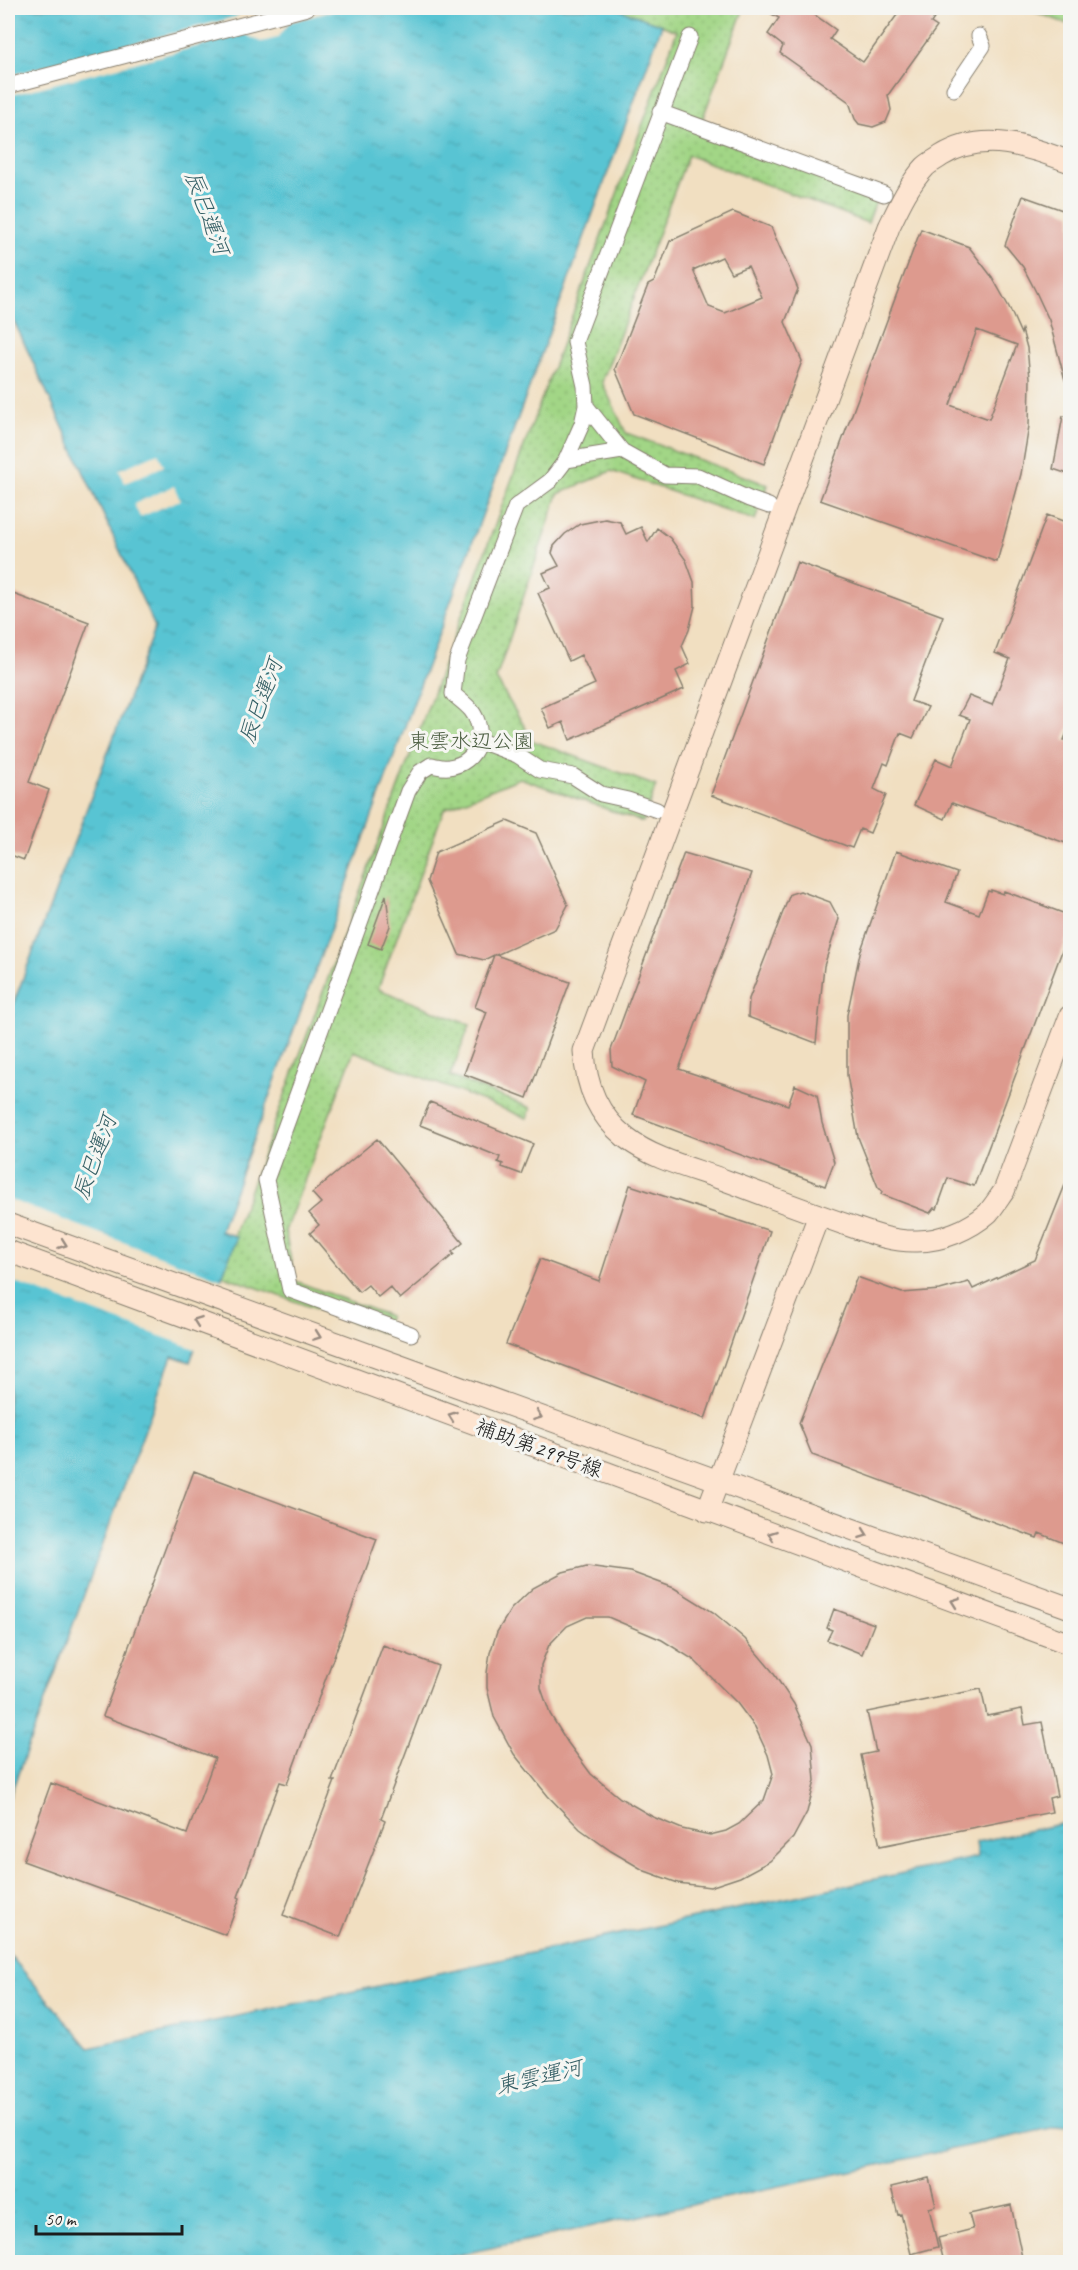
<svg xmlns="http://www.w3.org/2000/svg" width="1078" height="2270" font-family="Caveat,'Klee One',sans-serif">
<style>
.green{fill:#a2d686;stroke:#5f7951;stroke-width:1.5}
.park{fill:url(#park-dots);stroke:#5f7951;stroke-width:1.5}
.water{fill:url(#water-ripples);stroke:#3a7078;stroke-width:1.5}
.pier{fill:#f1dfc1}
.building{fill:#dd9a8e;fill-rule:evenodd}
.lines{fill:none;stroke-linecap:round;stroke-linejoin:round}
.street-casing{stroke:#867e6e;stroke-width:17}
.secondary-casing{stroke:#867e6e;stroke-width:23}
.street{stroke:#fff;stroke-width:15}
.secondary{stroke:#fde4d0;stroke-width:21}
.oneway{stroke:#988a7f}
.labels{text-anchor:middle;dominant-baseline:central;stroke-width:6;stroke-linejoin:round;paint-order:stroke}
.park-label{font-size:21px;fill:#4b5d41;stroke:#f6f6f2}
.street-label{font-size:21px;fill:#1c1c1c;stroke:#f6f6f2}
.water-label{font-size:22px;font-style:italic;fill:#345f65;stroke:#f6f6f2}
</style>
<defs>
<pattern id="park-dots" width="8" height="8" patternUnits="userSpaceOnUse" patternTransform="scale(1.5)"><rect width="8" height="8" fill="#a2d686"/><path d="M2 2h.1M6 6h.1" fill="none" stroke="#8bb773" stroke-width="1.8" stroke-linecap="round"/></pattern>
<pattern id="water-ripples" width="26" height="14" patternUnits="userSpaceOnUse" patternTransform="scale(1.5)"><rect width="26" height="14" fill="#59c4d3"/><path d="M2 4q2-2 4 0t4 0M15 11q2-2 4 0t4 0" fill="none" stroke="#4da8b5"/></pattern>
</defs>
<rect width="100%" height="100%" fill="#f6f6f2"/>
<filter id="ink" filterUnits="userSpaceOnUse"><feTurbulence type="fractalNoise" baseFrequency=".0167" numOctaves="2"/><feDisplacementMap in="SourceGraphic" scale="12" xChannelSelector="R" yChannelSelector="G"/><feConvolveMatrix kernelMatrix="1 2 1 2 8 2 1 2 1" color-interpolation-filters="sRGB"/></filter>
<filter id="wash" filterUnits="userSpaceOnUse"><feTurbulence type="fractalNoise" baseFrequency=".008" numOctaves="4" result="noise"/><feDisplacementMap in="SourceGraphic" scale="24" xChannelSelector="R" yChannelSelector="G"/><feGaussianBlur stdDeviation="1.35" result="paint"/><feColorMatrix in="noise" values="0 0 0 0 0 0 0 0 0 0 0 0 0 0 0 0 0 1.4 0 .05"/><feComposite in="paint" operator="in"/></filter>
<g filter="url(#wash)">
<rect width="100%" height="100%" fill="#f1dfc1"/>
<!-- green -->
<path class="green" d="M 1025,8 L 1070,8 L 1070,25 Z"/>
<!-- park -->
<path class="park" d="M 615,8 L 744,8 L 699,128 L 879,193 L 868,223 L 688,155 L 602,382 L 626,433 L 768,485 L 755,520 L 611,471 L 558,494 L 496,679 L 533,741 L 656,786 L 643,822 L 520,778 L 444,809 L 378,989 L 470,1025 L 450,1076 L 531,1108 L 527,1118 L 354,1051 L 285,1231 L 295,1281 L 389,1316 L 383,1333 L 219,1274 L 677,31 Z"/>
<!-- water -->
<path class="water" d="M 8,8 L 615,8 L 662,25 L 220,1231 L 237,1237 L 190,1362 L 172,1356 L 8,1801 L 8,1018 L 155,627 L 8,308 Z
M 1070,1822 L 1070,2124 L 425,2262 L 8,2262 L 8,1953 L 89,2048 L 978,1857 L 976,1842 Z"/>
<!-- pier -->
<path class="pier" d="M 245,8 L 344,8 L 290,22 L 278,38 L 261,42 L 244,34 L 241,35 L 8,96 L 8,76 L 235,17 L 240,14 Z
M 158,453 L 164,466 L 125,483 L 119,470 Z
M 174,486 L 180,500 L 140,517 L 134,504 Z
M 8,1199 L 224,1280 L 198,1350 L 8,1280 Z"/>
<g id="blocks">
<!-- building -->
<path class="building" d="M 761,8 L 820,8 L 815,15 L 836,30 L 830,39 L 863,62 L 902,8 L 941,8 L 931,23 L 937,27 L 888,95 L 891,110 L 886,122 L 873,127 L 859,124 L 855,119 L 849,102 L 780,53 L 783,46 L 768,34 L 779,18 Z
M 1023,196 L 1071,213 L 1071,380 L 1065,380 L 1049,320 L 1036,292 L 1023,267 L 1005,245 Z
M 733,212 L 771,227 L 798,289 L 785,322 L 802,361 L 764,464 L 634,414 L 615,369 L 648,285 L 654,282 L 670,241 ZM 722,257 L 731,273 L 748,266 L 762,297 L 725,313 L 709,307 L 693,270 Z
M 921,229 L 969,247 L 992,277 L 1009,307 L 1021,334 L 1022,330 L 1027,348 L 1030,378 L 1029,426 L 1021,474 L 997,562 L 820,500 ZM 977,330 L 1017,345 L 989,419 L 950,405 Z
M 1063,416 L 1071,417 L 1071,475 L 1053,469 Z
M 1047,515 L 1071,524 L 1071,722 L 1064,740 L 1071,741 L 1071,845 L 952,803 L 945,819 L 914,805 L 936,759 L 952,766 L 970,719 L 959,715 L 969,696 L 992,705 L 1010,659 L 995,653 Z
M 605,519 L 620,522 L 626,534 L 641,527 L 648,542 L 657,528 L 670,538 L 686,560 L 694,582 L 695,606 L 689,630 L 682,646 L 690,664 L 676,671 L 684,689 L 570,740 L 563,722 L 550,728 L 541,708 L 595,684 L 581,655 L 569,661 L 538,593 L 550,588 L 543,573 L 559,566 L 552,553 L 554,546 L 565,534 L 580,524 Z
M 797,562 L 943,616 L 911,701 L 928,707 L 913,738 L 900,733 L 888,765 L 884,763 L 874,789 L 886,795 L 870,833 L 860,829 L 852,848 L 711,795 Z
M 8,592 L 89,622 L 29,782 L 49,790 L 24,860 L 8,854 Z
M 507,821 L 536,833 L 568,905 L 555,929 L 496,955 L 570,982 L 527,1098 L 464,1074 L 487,1012 L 475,1007 L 494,955 L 484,960 L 459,954 L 427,881 L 436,852 Z
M 896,851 L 957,873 L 946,902 L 979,914 L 988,891 L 991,892 L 991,890 L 1003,894 L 1004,891 L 1071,916 L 1071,927 L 974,1186 L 948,1178 L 937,1209 L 934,1208 L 930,1213 L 881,1194 L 882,1191 L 878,1187 L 858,1137 L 847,1075 L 847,1015 L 860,953 Z
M 684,853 L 752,873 L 679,1069 L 788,1105 L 795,1085 L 817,1095 L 822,1123 L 834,1162 L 825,1186 L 633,1115 L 645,1082 L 612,1066 L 611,1050 Z
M 800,891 L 830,902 L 839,919 L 824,966 L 816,1043 L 748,1017 L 749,999 L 790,894 Z
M 386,895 L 390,926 L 381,949 L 368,944 Z
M 430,1102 L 533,1144 L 521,1174 L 502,1167 L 503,1164 L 498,1162 L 500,1157 L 420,1125 Z
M 377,1139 L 463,1243 L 452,1252 L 454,1254 L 400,1299 L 390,1287 L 378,1297 L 368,1285 L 359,1292 L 310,1233 L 319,1225 L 309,1213 L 321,1203 L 312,1193 Z
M 1069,1175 L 1071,1546 L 1039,1533 L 1037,1538 L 812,1455 L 799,1423 L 857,1277 L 902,1293 L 940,1290 L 969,1282 L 973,1289 L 1035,1260 Z
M 630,1185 L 770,1231 L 705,1419 L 506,1344 L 540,1259 L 599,1281 Z
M 194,1471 L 377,1539 L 287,1784 L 280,1782 L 238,1897 L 240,1898 L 226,1935 L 23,1861 L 51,1783 L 187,1834 L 215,1758 L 103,1716 Z
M 587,1566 L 631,1572 L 674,1588 L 713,1612 L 745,1639 L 772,1671 L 794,1704 L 812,1744 L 815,1781 L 807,1812 L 793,1838 L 770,1861 L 740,1877 L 710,1887 L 678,1883 L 645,1871 L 611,1851 L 580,1829 L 548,1796 L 514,1754 L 494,1717 L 487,1688 L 487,1673 L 490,1653 L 497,1632 L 511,1609 L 533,1588 L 563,1572 ZM 587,1617 L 608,1617 L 662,1640 L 694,1660 L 737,1703 L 755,1727 L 768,1755 L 773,1774 L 764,1800 L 739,1824 L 726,1831 L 710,1835 L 682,1829 L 653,1817 L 620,1798 L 591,1774 L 568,1743 L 550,1714 L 541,1688 L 541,1665 L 549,1645 L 567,1626 Z
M 834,1609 L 874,1624 L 862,1654 L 827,1640 L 832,1630 L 827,1628 Z
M 383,1645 L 438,1666 L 381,1819 L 385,1821 L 340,1937 L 283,1915 L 335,1781 L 332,1781 Z
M 981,1689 L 987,1716 L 1022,1709 L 1025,1725 L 1042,1722 L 1057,1796 L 1049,1798 L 1052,1812 L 880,1846 L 861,1755 L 876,1752 L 867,1712 Z
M 929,2178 L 936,2206 L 929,2208 L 938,2247 L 911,2254 L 901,2214 L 898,2215 L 891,2187 Z
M 1011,2205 L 1023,2262 L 944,2262 L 938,2238 L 973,2229 L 969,2214 Z"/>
</g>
</g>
<g filter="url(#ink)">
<use href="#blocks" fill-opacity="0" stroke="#867e6e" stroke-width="1.5"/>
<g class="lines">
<!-- street casing -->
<g class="street-casing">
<path id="street" d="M 8,86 L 307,8
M 954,89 L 983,46 L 979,36
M 660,112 L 884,194
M 586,406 L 622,451 L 665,475 L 698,476 L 749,499 L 769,506
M 566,460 L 622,451
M 480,741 L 517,755 L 540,770 L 573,776 L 601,794 L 628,800 L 657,810
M 411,1334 L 290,1290 L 266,1180 L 408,791 L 420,772 L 431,765 C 437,766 444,768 449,767 C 478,763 488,732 471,710 C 466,704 459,699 453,694 L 457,660 L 516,506 L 550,481 L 566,460 L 582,424 L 586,406 L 585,386 L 575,342 L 690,37"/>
</g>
<!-- secondary casing -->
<g class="secondary-casing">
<path id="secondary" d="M 1070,162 C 1028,146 983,130 941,156 C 936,160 930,162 925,167 C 909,184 899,206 889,227 L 584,1051 C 586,1087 598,1115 626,1138 C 654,1160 695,1169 727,1181 C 767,1196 806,1211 847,1225 C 870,1233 892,1242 917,1241 C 942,1241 970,1229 988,1213 C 994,1206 999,1198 1004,1191 L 1070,1016
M 8,1224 L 1070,1608
M 8,1251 L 1070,1644
M 707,1511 L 819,1215"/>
</g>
<!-- street -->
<use href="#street" class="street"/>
<!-- secondary -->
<use href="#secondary" class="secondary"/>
</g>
<!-- one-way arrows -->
<defs><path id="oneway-chevron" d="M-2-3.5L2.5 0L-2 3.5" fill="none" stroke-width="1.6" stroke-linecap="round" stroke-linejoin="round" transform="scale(1.5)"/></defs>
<g class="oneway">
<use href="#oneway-chevron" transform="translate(63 1244) rotate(20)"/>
<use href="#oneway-chevron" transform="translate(197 1321) rotate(-160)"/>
<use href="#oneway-chevron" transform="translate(317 1336) rotate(20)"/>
<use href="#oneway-chevron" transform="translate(452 1416) rotate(-160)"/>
<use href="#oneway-chevron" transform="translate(538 1416) rotate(20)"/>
<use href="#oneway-chevron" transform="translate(864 1534) rotate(20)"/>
<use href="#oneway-chevron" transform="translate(772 1535) rotate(-160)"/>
<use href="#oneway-chevron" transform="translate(955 1602) rotate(-160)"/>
</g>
</g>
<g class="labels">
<!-- park labels -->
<g class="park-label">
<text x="471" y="741">東雲水辺公園</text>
</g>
<!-- street labels -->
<g class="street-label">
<text transform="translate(539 1448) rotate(20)">補助第299号線</text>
</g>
<!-- water labels -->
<g class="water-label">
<text transform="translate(207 213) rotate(69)">辰巳運河</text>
<text transform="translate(261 701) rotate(-70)">辰巳運河</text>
<text transform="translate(95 1157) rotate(-70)">辰巳運河</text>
<text transform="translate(539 2077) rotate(-13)">東雲運河</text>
</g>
</g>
<!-- margin -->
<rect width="1078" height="2270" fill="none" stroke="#f6f6f2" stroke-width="30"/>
<!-- scale -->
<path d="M36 2225v9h146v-9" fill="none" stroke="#1c1c1c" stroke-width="3"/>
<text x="45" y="2225" font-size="18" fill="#1c1c1c" stroke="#f6f6f2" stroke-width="4.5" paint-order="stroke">50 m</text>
</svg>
